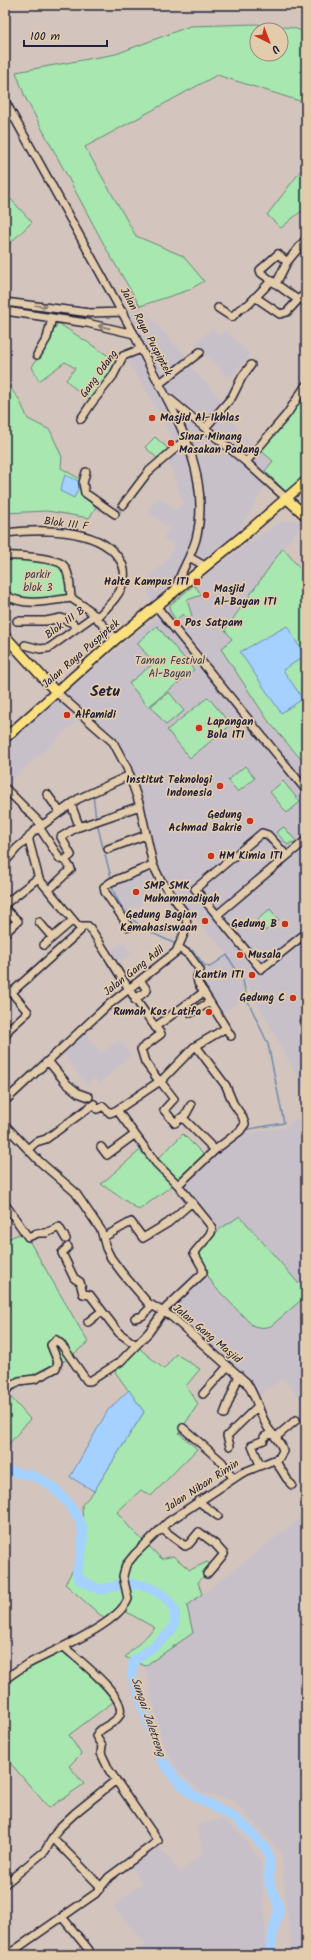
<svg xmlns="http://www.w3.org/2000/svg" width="311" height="1960" font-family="Kalam,sans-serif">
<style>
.built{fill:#c8c0c9}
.green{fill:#a8e7af;stroke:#658475;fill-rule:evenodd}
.water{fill:#a4d1ff;stroke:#708bb1}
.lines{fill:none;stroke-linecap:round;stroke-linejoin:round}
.stream{stroke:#708bb1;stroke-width:1.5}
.river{stroke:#a4d1ff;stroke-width:10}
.minor-tunnel{stroke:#b0a4a3;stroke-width:7;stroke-dasharray:7 3.5;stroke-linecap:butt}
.minor-casing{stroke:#22223b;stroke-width:10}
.major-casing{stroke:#22223b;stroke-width:12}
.minor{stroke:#e3ccac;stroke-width:7}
.major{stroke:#fbe080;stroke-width:9}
.oneway{stroke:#827774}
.poi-dot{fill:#c8321e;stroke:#e3ccac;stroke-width:1.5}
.labels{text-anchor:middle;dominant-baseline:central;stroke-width:3.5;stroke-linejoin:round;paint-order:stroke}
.street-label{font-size:11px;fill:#22223b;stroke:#e3ccac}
.poi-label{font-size:11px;font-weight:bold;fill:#22223b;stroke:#e3ccac;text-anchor:start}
.park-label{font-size:11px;fill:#36404c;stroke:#e3ccac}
.water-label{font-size:12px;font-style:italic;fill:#363c58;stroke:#e3ccac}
.district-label{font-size:15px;font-weight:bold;fill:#22223b;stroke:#e3ccac}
</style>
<rect width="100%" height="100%" fill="#d3c5bd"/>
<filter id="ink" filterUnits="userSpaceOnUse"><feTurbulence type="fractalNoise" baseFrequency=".025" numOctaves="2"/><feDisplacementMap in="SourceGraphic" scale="8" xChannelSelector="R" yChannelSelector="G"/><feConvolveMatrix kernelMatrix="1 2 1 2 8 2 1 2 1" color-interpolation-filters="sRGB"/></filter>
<g filter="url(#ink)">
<!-- built -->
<path class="built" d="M 140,306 L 183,353 L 189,359 L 189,365 L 221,399 L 239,432 L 273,461 L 265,471 L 267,484 L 239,530 L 203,560 L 189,553 L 167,592 L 153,603 L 150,598 L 146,579 L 165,563 L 175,546 L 163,538 L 169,528 L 147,511 L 158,497 L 175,510 L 183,504 L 163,444 L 171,436 L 155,405 L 123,354 L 137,346 L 120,317 Z
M 212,328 L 219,335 L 224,331 L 227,332 L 250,354 L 230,378 L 195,345 Z
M 292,520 L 303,522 L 225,630 L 232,639 L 269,722 L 306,765 L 306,1092 L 246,983 L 227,953 L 194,917 L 181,908 L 156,873 L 142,806 L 119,745 L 84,715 L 5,786 L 5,741 L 61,692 L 108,657 L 222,562 L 266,531 L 279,523 Z
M 145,870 L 161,890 L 126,914 L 114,895 L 111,885 L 117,881 L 119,883 L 128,876 Z
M 123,942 L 132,954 L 118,962 L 115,957 L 112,959 L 108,952 Z
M 227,955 L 242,981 L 246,998 L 219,1014 L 198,978 Z
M 83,1030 L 101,1053 L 119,1040 L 131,1055 L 99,1084 L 95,1078 L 87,1085 L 60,1050 Z
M 306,1113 L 306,1404 L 282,1379 L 259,1396 L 219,1356 L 167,1313 L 204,1272 L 197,1251 L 216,1226 L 176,1183 L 242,1134 L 283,1128 Z
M 306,1514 L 306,1955 L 289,1955 L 290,1941 L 281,1853 L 234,1801 L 204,1793 L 178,1771 L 161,1741 L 145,1666 L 192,1633 L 187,1606 Z
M 222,1819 L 241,1834 L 261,1861 L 265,1910 L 266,1955 L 134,1955 L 146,1945 L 113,1906 L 142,1883 L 130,1864 L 158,1845 L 180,1872 L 204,1852 L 196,1825 Z"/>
<!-- green -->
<path class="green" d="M 255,24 L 294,28 L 306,33 L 306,103 L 217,75 L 85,147 L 136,236 L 183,256 L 204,281 L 189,290 L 140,306 L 108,252 L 25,97 L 16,72 L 116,54 L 190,26 ZM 257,30 L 281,30 L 281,54 L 257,54 Z
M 306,164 L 306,207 L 281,228 L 267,215 Z
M 5,193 L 32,222 L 5,248 Z
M 58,323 L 118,362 L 92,401 L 82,395 L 66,380 L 75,368 L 65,362 L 39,381 L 32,367 Z
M 5,382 L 19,399 L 28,419 L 50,430 L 62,457 L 61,468 L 80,479 L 86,499 L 96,507 L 89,518 L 47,511 L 5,513 Z
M 306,390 L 306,481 L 290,496 L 265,471 L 273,461 L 258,448 Z
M 155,437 L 171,451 L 166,454 L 164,452 L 158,459 L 145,447 Z
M 283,548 L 306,576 L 306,765 L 269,722 L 221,649 L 232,639 L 225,630 Z
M 17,556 L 32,561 L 58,563 L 63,566 L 70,597 C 49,600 22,606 5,592 L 5,557 Z
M 194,585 L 202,595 L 187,600 L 192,616 L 186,618 L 183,614 L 176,620 L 170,611 L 170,605 Z
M 157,626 L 194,670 L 148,707 L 129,683 L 154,663 L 137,643 Z
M 169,692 L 184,711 L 166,725 L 151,706 Z
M 208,697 L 231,725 L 190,758 L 167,730 Z
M 245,766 L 255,778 L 238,792 L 228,780 Z
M 283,781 L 300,802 L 287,813 L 270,792 Z
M 284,827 L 296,841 L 294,843 L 292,842 L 288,845 L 276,832 Z
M 270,909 L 279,920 L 265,931 L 257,920 Z
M 183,1134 L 208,1159 L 139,1210 L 101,1184 L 145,1146 L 157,1160 Z
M 240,1216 L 306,1292 L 306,1296 L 271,1326 C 264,1328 259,1328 252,1325 L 214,1286 L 207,1274 L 208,1271 L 200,1257 L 201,1249 L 220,1229 Z
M 24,1232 L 88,1342 L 69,1358 L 8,1394 L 30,1419 L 8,1445 L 5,1444 L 5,1240 Z
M 139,1348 L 164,1369 L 176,1354 L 200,1369 L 186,1386 L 198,1404 L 179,1433 L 197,1449 L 151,1496 L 141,1490 L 117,1512 L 131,1529 L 162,1559 L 173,1556 L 190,1570 L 207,1562 L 214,1567 L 198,1582 L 202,1594 L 187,1606 L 193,1633 L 145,1666 L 125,1657 L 155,1628 L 123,1610 L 106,1620 L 65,1584 L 84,1550 L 82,1505 L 94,1491 L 144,1412 L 113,1369 Z
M 63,1648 L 117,1699 L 69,1735 L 81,1754 L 69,1766 L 84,1784 L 49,1808 L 5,1757 L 5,1679 Z"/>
<!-- water -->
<path class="water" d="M 65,475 L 81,482 L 74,498 L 60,491 Z
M 287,626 L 305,656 L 283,670 L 303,699 L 281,713 L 240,652 Z
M 129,1390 L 144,1412 L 94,1491 L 70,1477 L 108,1410 Z"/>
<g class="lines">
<!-- stream -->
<path class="stream" d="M 93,795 L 96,819
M 97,823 L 103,848
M 105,855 L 111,877
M 111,885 C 123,920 144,930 176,944
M 182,946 L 193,951 L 205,966 L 210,967 L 227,955 L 243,981 L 247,999 L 268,1044 L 284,1123 L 244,1130"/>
<!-- river -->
<path class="river" d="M 5,1471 C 37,1474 50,1480 70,1506 C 74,1512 80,1520 82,1527 C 85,1542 79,1559 77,1573 L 80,1580 L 101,1590 C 110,1587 120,1584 131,1584 C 153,1584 185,1604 172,1629 C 168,1637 143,1654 134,1661 L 132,1675 L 160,1757 L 175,1778 L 193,1795 L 235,1818 L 248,1829 L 267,1850 L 269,1857 L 269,1882 L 277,1901 L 279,1910 L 273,1932 L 271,1946 L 272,1955"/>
<!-- minor-tunnel -->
<path class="minor-tunnel" d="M 115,514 L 123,505"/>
<!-- minor casing -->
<g class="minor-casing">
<path id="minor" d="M 5,101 L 134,334 C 163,398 215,464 196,539 C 191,557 180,572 175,590
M 287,262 L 278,254 L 260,270 L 261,273 L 298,300 L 306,293
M 276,284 L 287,262 L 306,239
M 255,297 L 280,314 L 287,312 L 298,300
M 5,302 L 90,313 L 123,312
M 218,308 L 232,317 L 240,309 L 249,304 L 271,281
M 5,311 L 87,323 L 134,334
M 37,355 L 47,338 L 52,318
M 159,384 L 200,352
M 171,400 L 246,462 L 286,498
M 81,419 L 91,404 L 113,376 L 123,356 L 141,349
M 205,428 L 232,397 L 242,377 L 251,365
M 246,462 L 287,414 L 306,385
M 86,472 L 83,483 L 85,493 L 115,514
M 123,505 L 148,472 L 186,439
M 5,533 C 38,529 96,527 118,557 C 124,565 126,574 123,583 C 120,596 106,608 97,618
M 5,556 C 14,555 57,558 63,565 C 70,572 70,588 71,598
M 189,557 L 205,566
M 5,595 C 24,607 50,601 71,598
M 71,598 L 88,609 L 116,639
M 156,606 L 306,790
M 17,621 L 46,621 L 61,618 L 71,622 L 77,628
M 25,645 L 40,649 L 49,648 L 95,615
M 130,775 L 78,799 L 33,832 L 29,837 L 29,841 L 39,879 L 78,926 L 88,926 L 90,928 C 114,964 134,1001 161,1034 L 141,1049 L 145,1062 L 159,1081
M 5,788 L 42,825
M 47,794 L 60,812
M 39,827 L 60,859 L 66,861 L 71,869 L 49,890
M 79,827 L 140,806
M 108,849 L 146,835
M 287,856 L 268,835 L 262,833 L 195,889 L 217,915 L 306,840
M 65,860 L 71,855 L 61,837 L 79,826 L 71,804
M 5,862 L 17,848 L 29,838
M 5,904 L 38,878
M 5,909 L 18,921 L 5,933
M 217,915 L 261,969 L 306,933
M 39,922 L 52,937
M 129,927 L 105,892 L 104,887 L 111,882 L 153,865
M 44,945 L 73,920
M 178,947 L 189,955 L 200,970 L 197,977 L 198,983 L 231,1036
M 5,988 L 13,994 L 28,1012 L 9,1029 L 5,1037
M 11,993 L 80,931 L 82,926
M 135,1000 L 147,990 L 140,980
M 191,1013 L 210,1002
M 306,1021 L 304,1023 L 306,1024
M 155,1027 L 204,992
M 196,1046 L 226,1086 L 233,1103 L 242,1116 L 245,1124 L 240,1131 L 215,1150
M 48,1061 L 67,1084 L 78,1093 L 89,1097
M 160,1081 L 174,1099 L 164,1110 L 175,1123 L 186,1114 L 191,1105
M 5,1101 L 107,1006 L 176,952 L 187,927 L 186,915 L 160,879 L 153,865 L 140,806 L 127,768 L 113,742 L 56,692
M 5,1125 L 39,1161 L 75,1192 L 101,1230 L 106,1248 L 111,1258 L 123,1274 L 148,1303 L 172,1317 L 246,1382 C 256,1395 259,1413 268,1428 C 273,1436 282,1442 283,1451 L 279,1458 L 242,1473 L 168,1522 L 135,1554 L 126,1565 L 123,1576 L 128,1599 C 118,1625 52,1651 28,1664 C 20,1668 13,1674 5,1679
M 101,1147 L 107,1155 L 134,1135
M 28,1149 L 36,1142 L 46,1139 L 94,1104 L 97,1109 L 103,1106 L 110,1113 L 117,1110 L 163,1079 L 194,1047 L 226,1028
M 178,1185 L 215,1150 L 183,1118
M 5,1204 L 28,1237 L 38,1233 L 46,1233 L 59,1227 L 66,1239
M 104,1237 L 131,1222 L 143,1238 L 168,1223 L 192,1202
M 68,1247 L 62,1253 L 74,1278 L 80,1282 L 83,1294 L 90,1295 L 119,1333 L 136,1345
M 135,1318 L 142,1316 L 152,1306
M 88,1322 L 102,1311
M 5,1390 L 19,1381 L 35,1379 L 56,1368 L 58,1362 L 51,1345 L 56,1340 L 61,1344 L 87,1381 L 90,1381 L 120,1362 L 149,1332 L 166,1308 L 203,1273 L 202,1267 L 194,1253 L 211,1233 L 212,1227 L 178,1185 L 156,1163 L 117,1110
M 203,1394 L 228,1366
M 224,1414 L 239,1375
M 183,1428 L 222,1462 L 233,1478
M 276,1437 L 296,1420
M 230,1446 L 227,1436 L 258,1406
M 275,1460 L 287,1479
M 260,1465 L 252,1445 L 264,1440 L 264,1437 L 272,1433
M 290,1483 L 292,1485
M 198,1501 L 218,1516
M 162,1529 L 185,1546 L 189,1544 L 199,1532 L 215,1544 L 224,1554 L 207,1574
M 53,1838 L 101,1887
M 5,1884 L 45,1851 L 58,1829 L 75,1813 L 116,1780
M 62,1917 L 89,1950
M 5,1942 L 5,1943
M 5,1952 L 13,1951 L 95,1894 L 109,1877 L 158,1841 L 109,1770 L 101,1753 L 102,1746 L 96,1736 C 99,1727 114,1725 119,1716 C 130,1698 76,1658 64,1647"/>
</g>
<!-- major casing -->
<g class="major-casing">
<path id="major" d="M 286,498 L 306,516
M 5,636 L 56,692
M 5,738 L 116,639 L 244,535 L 306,481"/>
</g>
<!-- minor -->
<use href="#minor" class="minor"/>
<!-- major -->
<use href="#major" class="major"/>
</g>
<!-- one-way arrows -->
<defs><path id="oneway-shaft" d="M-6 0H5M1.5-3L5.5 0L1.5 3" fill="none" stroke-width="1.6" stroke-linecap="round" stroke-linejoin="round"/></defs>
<g class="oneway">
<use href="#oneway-shaft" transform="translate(41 306) rotate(7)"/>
<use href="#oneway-shaft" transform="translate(104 327) rotate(-167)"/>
</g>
</g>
<!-- markers -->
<g class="poi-dot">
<circle cx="152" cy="418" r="4"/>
<circle cx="171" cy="443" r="4"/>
<rect x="193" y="578" width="8" height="8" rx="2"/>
<circle cx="206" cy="595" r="4"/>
<circle cx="177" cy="623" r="4"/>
<circle cx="67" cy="715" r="4"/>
<circle cx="199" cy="728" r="4"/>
<circle cx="220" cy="786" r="4"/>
<circle cx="250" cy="821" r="4"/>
<circle cx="211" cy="856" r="4"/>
<circle cx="136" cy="892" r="4"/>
<circle cx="205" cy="921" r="4"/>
<circle cx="285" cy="924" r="4"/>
<circle cx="240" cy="955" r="4"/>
<circle cx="252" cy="975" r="4"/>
<circle cx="293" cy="998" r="4"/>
<circle cx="209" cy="1012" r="4"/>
</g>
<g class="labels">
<!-- street labels -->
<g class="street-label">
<text transform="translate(146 332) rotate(62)">Jalan Raya Puspiptek</text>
<text transform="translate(99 374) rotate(-54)">Gang Odang</text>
<text transform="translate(66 524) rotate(7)">Blok III F</text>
<text transform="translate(65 623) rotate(-36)">Blok III B</text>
<text transform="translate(81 654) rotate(-41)">Jalan Raya Puspiptek</text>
<text transform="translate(134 971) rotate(-38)">Jalan Gang Adil</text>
<text transform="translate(207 1334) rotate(40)">Jalan Gang Masjid</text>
<text transform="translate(202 1486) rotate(-33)">Jalan Niban Rimin</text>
</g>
<!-- poi labels -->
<g class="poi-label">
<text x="160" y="418">Masjid Al-Ikhlas</text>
<text x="179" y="437">Sinar Minang<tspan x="179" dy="13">Masakan Padang</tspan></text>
<text x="189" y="582" text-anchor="end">Halte Kampus ITI</text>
<text x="214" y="589">Masjid<tspan x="214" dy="13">Al-Bayan ITI</tspan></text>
<text x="185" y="623">Pos Satpam</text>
<text x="75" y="715">Alfamidi</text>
<text x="207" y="722">Lapangan<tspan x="207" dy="13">Bola ITI</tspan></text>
<text x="212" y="780" text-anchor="end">Institut Teknologi<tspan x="212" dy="13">Indonesia</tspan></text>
<text x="242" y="815" text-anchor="end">Gedung<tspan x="242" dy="13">Achmad Bakrie</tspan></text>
<text x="219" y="856">HM Kimia ITI</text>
<text x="144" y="886">SMP SMK<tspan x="144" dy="13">Muhammadiyah</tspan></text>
<text x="197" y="915" text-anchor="end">Gedung Bagian<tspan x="197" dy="13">Kemahasiswaan</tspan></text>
<text x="277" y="924" text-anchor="end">Gedung B</text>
<text x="248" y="955">Musala</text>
<text x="244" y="975" text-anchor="end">Kantin ITI</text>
<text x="285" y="998" text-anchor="end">Gedung C</text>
<text x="201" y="1012" text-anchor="end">Rumah Kos Latifa</text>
</g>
<!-- park labels -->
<g class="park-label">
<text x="38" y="575">parkir<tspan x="38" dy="13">blok 3</tspan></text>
<text x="170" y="661">Taman Festival<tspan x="170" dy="13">Al-Bayan</tspan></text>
</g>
<!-- water labels -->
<g class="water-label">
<text transform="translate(148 1717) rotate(71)">Sungai Jaletreng</text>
</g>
<!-- district labels -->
<g class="district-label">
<text x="105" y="692">Setu</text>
</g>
</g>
<!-- margin -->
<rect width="311" height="1960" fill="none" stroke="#e3ccac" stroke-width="20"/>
<rect x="10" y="10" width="291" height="1940" fill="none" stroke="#22223b" stroke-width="1.5" filter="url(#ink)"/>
<!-- north arrow -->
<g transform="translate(269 42) rotate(138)"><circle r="19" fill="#e3ccac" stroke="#96887f"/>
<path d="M0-3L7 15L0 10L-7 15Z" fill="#c8321e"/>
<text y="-6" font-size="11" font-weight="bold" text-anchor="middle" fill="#22223b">U</text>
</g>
<!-- scale -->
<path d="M24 40v6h83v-6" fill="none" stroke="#22223b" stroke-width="2"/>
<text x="30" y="40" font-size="12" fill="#22223b" stroke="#e3ccac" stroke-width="3" paint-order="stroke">100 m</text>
</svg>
